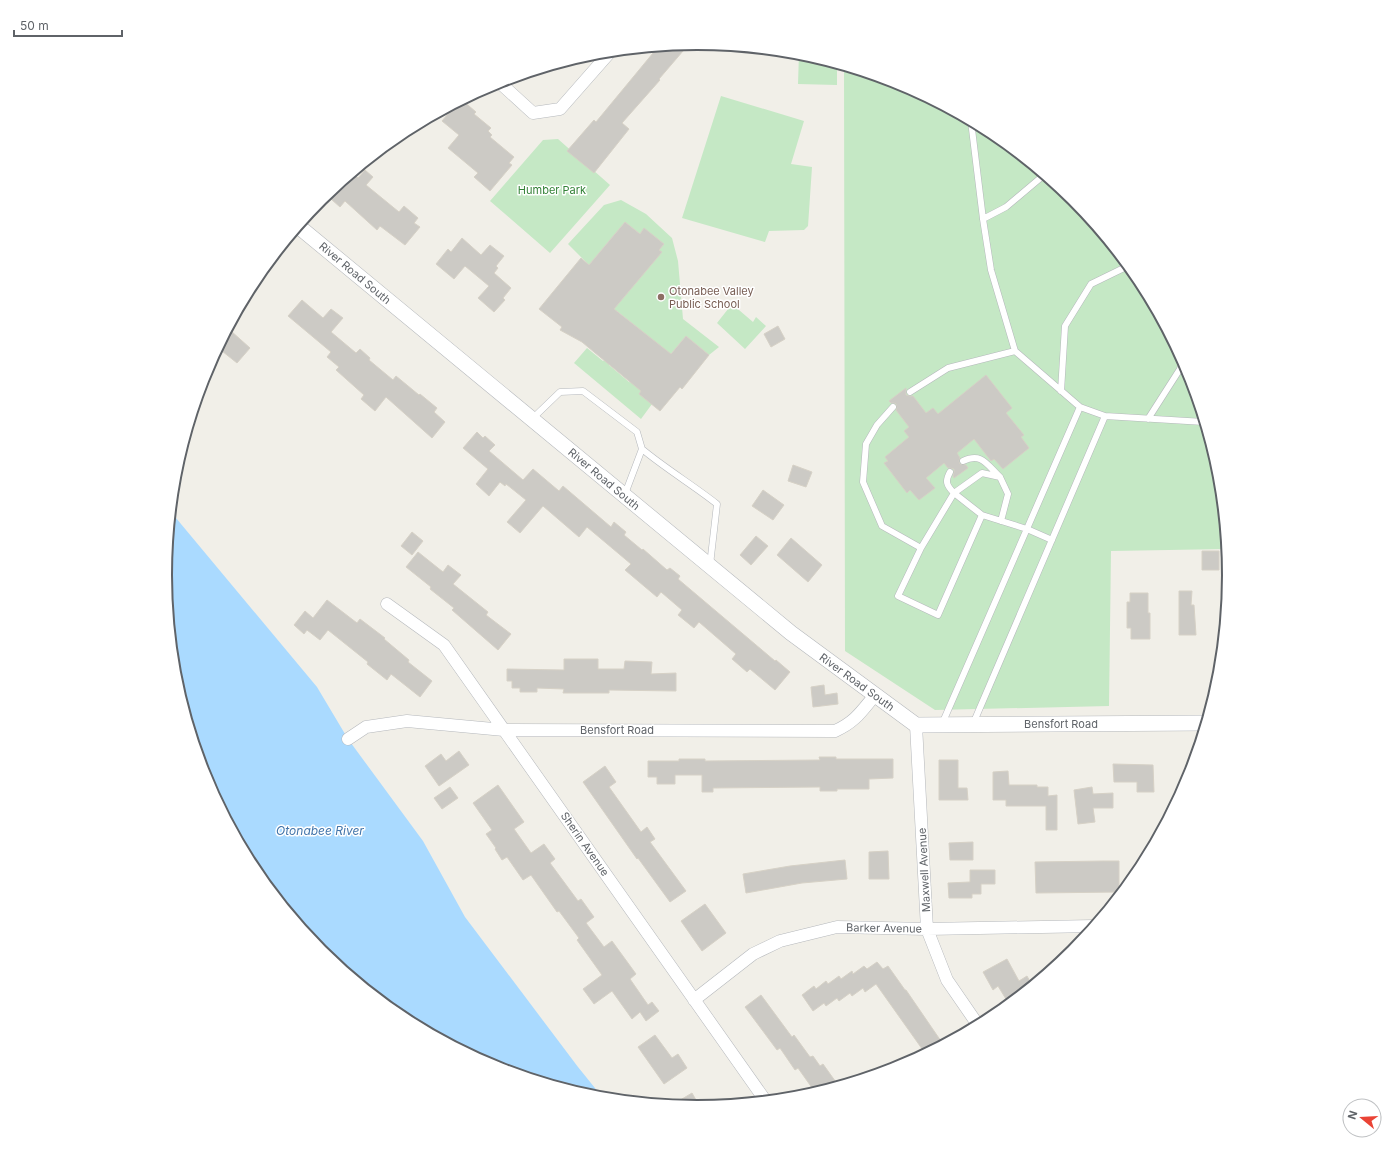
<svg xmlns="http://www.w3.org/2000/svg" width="1394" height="1150" font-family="Inter,sans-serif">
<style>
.green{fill:#c5e8c5}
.water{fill:#aadaff}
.building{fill:#cccac5;stroke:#d6d1c6}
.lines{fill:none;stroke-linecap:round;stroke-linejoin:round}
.service-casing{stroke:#b5b8bc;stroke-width:7}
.minor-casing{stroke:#b5b8bc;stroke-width:13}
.tertiary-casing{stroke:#b5b8bc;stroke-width:16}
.service{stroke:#fff;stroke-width:6}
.minor{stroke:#fff;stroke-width:12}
.tertiary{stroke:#fff;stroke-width:15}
.education-dot{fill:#8d6e63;stroke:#fff;stroke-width:1.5}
.labels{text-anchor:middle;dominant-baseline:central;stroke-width:3;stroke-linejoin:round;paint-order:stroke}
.park-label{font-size:11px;fill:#348238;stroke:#fff}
.street-label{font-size:11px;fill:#5f6368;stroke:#fff}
.education-label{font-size:11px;fill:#785e54;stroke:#fff;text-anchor:start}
.water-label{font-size:12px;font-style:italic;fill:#4174aa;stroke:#fff}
.rim{fill:none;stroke:#5f6368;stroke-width:2}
</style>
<rect width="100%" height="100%" fill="#f1efe8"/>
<!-- green -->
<path class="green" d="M 799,53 L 837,64 L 837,85 L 798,84 Z
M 844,66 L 901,84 L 993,133 L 1073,199 L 1139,280 L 1189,372 L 1219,471 L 1226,549 L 1111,551 L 1109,706 L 935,710 L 845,651 Z
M 721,96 L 804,121 L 791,164 L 812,167 L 808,226 L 804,230 L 769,231 L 765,242 L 682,218 Z
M 558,139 L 610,185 L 550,253 L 490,201 L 543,140 Z
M 621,200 L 646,214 L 672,238 L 678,261 L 683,319 L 719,347 L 709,355 L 686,336 L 669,356 L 660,346 L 617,311 L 614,314 L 610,310 L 616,306 L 661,252 L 659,250 L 664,244 L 644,229 L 640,234 L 625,222 L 589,265 L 568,244 L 604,205 Z
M 732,304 L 753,322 L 756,317 L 766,326 L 745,349 L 717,323 Z
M 587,348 L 603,361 L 606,359 L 611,363 L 609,365 L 629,382 L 646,385 L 639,394 L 652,404 L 641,419 L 574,363 Z"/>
<!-- water -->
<path class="water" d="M 171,512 L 317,687 L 348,739 L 423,841 L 465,917 L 578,1067 L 603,1098 L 593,1097 L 493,1066 L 401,1017 L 321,951 L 255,870 L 205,778 L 175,679 L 165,575 Z"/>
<!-- building -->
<path class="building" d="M 689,44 L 659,79 L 660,80 L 622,123 L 629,129 L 594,173 L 567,151 L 594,120 L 596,122 L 658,47 Z
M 462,100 L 476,112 L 474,114 L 491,128 L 488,131 L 492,135 L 490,137 L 514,157 L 509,163 L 512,165 L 490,191 L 474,177 L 478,173 L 448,148 L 459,135 L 442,121 L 458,102 Z
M 365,170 L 373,177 L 366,185 L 399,212 L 404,206 L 418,218 L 414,223 L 420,227 L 405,245 L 380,226 L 377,230 L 345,201 L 340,207 L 331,199 L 346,182 L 343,180 L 352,173 L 358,178 Z
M 625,222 L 640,234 L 644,228 L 664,244 L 659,250 L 662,252 L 614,309 L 671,354 L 686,336 L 709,355 L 682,389 L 680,387 L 660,411 L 639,394 L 641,391 L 582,342 L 560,330 L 562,327 L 539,309 L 581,258 L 589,265 Z
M 462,238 L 481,255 L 490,245 L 504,256 L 496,266 L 498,268 L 494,273 L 511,288 L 503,298 L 505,300 L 494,312 L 478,298 L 489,286 L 465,266 L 454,279 L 436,264 L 448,249 L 451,252 Z
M 302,300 L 323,318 L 331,309 L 343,318 L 331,332 L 356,353 L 360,349 L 370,358 L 369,360 L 393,380 L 396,376 L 419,395 L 420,394 L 437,408 L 434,412 L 445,422 L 432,438 L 386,397 L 375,411 L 361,399 L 364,395 L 336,370 L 339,367 L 327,357 L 331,352 L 288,316 Z
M 778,326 L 785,339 L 771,347 L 764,334 Z
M 231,331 L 250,348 L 237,363 L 222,351 L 224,348 L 220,345 Z
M 986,375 L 1012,408 L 1006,413 L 1024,435 L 1021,437 L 1029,448 L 1003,469 L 994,459 L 991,461 L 974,439 L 957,453 L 960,458 L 959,461 L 960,464 L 966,465 L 968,468 L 954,478 L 953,476 L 954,472 L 954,469 L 950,468 L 948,468 L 944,463 L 926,478 L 935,488 L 919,500 L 910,490 L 907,493 L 884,463 L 888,461 L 885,457 L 909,437 L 904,431 L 909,427 L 896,410 L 897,408 L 896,404 L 894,403 L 891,403 L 889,401 L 906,388 L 906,395 L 910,396 L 913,396 L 926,413 L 933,408 L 938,414 Z
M 477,432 L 483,438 L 485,436 L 495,445 L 489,451 L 523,480 L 533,469 L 559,491 L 563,486 L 611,527 L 614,522 L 626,532 L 624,535 L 642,550 L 643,549 L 667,570 L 670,568 L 680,576 L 678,579 L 775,661 L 776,660 L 790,672 L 775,690 L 750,669 L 747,672 L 732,659 L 736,654 L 699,622 L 694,628 L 678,615 L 682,610 L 661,592 L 657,597 L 625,570 L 631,564 L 587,527 L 579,537 L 543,506 L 520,533 L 507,522 L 526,500 L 506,484 L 505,486 L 500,482 L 489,496 L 476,484 L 488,469 L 463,448 Z
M 793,465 L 812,472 L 806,487 L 788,481 Z
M 763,490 L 784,505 L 773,520 L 752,506 Z
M 412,532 L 423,541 L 412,555 L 401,546 Z
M 756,536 L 768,546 L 751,565 L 740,555 Z
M 791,538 L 822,565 L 808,582 L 777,555 Z
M 1202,551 L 1219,551 L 1219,570 L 1202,570 Z
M 418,552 L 443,572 L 448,565 L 461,575 L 453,584 L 488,612 L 486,615 L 511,634 L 498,650 L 452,610 L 454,608 L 430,589 L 431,587 L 406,567 Z
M 1179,591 L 1192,591 L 1191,605 L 1194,605 L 1196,635 L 1179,635 Z
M 1130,593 L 1148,593 L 1148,613 L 1150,613 L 1150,639 L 1131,639 L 1131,628 L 1127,628 L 1127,602 L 1130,602 Z
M 327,600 L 357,623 L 360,619 L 385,638 L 384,639 L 409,660 L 408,662 L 432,681 L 420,697 L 391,674 L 387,680 L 367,664 L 368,662 L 328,630 L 320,640 L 307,630 L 304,634 L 294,625 L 305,611 L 313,618 Z
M 564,659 L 598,659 L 598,669 L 624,669 L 625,661 L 652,662 L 651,674 L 676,673 L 676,691 L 609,690 L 609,693 L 563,693 L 564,689 L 537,688 L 537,692 L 520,692 L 520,688 L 512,688 L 512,681 L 507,681 L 507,669 L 564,670 Z
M 824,685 L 825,695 L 837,693 L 838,704 L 813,707 L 811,687 Z
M 459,751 L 469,765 L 439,786 L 425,766 L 441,754 L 446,761 Z
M 819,757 L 836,757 L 836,759 L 893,759 L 893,778 L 869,779 L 869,789 L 837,789 L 837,791 L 820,791 L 820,787 L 713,788 L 713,792 L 702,792 L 702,775 L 675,775 L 675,784 L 657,784 L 657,777 L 648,777 L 648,761 L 679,761 L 679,759 L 705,759 L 705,761 L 820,760 Z
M 939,760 L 958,760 L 958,788 L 967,788 L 968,800 L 939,800 Z
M 1113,764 L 1153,765 L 1154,792 L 1137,792 L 1137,782 L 1114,782 Z
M 605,766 L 616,782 L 609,787 L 641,832 L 647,827 L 655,839 L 650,842 L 686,891 L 670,902 L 638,858 L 637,859 L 583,782 Z
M 1008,771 L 1009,785 L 1037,785 L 1037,787 L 1048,787 L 1048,796 L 1057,795 L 1057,830 L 1046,830 L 1046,806 L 1006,806 L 1006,800 L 993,800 L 993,772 Z
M 498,785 L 524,822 L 514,829 L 531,853 L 544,844 L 555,859 L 550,863 L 578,901 L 581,899 L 594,917 L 586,923 L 604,947 L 612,941 L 636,974 L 630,979 L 648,1005 L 652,1002 L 659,1011 L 646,1021 L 640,1012 L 632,1019 L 612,991 L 594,1004 L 583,989 L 602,975 L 577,940 L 579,938 L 559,911 L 557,912 L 531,875 L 523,880 L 507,857 L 502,860 L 495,849 L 496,848 L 486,834 L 492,830 L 473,803 Z
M 450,787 L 458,798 L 442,809 L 434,798 Z
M 1092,787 L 1093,794 L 1113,793 L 1113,808 L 1093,808 L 1095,822 L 1078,824 L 1074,790 Z
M 973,842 L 973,860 L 950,860 L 949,843 Z
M 888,851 L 889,879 L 869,879 L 869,852 Z
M 845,860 L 847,879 L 802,883 L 746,893 L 743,874 L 790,866 Z
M 1104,861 L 1119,861 L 1119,892 L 1036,893 L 1035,862 Z
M 970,870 L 995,870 L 995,884 L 981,884 L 981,894 L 972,894 L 972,898 L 949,898 L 948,883 L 970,882 Z
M 705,904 L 726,933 L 702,951 L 681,921 Z
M 1007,959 L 1019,981 L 1027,976 L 1032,985 L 1009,1004 L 998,986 L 993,990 L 983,972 Z
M 877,962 L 883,969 L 888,966 L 905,990 L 906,990 L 943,1044 L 925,1053 L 876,984 L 865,992 L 863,988 L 852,996 L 850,993 L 839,1001 L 837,998 L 826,1006 L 824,1003 L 813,1011 L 802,995 L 814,986 L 816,989 L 826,981 L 828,984 L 839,976 L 841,979 L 852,971 L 853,974 L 864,966 L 867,969 Z
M 761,995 L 792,1037 L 794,1035 L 810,1057 L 813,1056 L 820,1066 L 823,1064 L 838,1085 L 815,1092 L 798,1068 L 795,1070 L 780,1048 L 777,1050 L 745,1007 Z
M 655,1035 L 672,1058 L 678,1054 L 687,1068 L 664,1084 L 638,1047 Z
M 692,1093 L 700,1107 L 672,1105 Z"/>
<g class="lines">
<!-- service casing -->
<g class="service-casing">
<path id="service" d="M 971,121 L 983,219 L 991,270 L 1015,351 L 1080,407 L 1105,416 L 1204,422
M 983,219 L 1006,207 L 1044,175
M 1061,391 L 1065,326 L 1091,284 L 1128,266
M 910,392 L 948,368 L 1015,351
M 893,407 L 877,425 L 866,444 L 863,482 L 882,526 L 921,548
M 533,418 L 560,392 L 583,391 L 637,432 L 642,449 L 625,494
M 1148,419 L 1180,369 L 1183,361
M 642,449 C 666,469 693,485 717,504 L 710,565
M 963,461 C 982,452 987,465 1000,477
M 950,472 C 945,481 946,485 954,493 L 982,473 L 1000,477 L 1008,494 L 1001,521
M 982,515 L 938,615 L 898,596 L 921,548 L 954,493 L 982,515 L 1027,529 L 1052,540
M 942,724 L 1080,407
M 973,724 L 1105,416"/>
</g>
<!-- minor casing -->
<g class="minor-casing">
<path id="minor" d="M 499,82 L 533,113 L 560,109 L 611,51
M 387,604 L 444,645 L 765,1100
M 916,725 L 927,929 L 947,980 L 978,1025
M 348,739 L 366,727 L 407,721 L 504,730 L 835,731 C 855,722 861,712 875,695
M 694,1000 L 753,954 L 780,941 L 837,927 L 927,929 L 1094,926"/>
</g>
<!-- tertiary casing -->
<g class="tertiary-casing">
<path id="tertiary" d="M 298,226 L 791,633 L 916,725 L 1205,723"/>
</g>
<!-- service -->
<use href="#service" class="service"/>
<!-- minor -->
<use href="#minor" class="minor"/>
<!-- tertiary -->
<use href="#tertiary" class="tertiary"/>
</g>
<!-- markers -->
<circle class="education-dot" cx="661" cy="297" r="4"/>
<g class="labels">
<!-- park labels -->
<g class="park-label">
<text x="552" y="190">Humber Park</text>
</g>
<!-- street labels -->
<g class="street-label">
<text transform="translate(355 273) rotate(40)">River Road South</text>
<text transform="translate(604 479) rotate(40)">River Road South</text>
<text transform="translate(857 682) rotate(36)">River Road South</text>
<text x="1061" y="724">Bensfort Road</text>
<text x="617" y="730">Bensfort Road</text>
<text transform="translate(585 844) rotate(55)">Sherin Avenue</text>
<text transform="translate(924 870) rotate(-93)">Maxwell Avenue</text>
<text transform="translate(884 928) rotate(1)">Barker Avenue</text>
</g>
<!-- education labels -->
<g class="education-label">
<text x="669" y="291">Otonabee Valley<tspan x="669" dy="13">Public School</tspan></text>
</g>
<!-- water labels -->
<g class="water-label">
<text x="320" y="830">Otonabee River</text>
</g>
</g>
<!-- crop -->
<path d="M0 0H1394V1150H0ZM172 575a525 525 0 1 1 1050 0a525 525 0 1 1-1050 0Z" fill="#fff" fill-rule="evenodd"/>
<path class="rim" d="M172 575a525 525 0 1 1 1050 0a525 525 0 1 1-1050 0Z"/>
<!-- north arrow -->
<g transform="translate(1362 1118) rotate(288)"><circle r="19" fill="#ffffff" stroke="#bfc1c3"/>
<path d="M0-3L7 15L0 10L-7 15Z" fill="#ea4335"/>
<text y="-6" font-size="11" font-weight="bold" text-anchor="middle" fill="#5f6368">N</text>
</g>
<!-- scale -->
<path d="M14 30v6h108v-6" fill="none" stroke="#5f6368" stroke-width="2"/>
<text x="20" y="30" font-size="12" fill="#5f6368" stroke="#ffffff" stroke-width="3" paint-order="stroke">50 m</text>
</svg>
